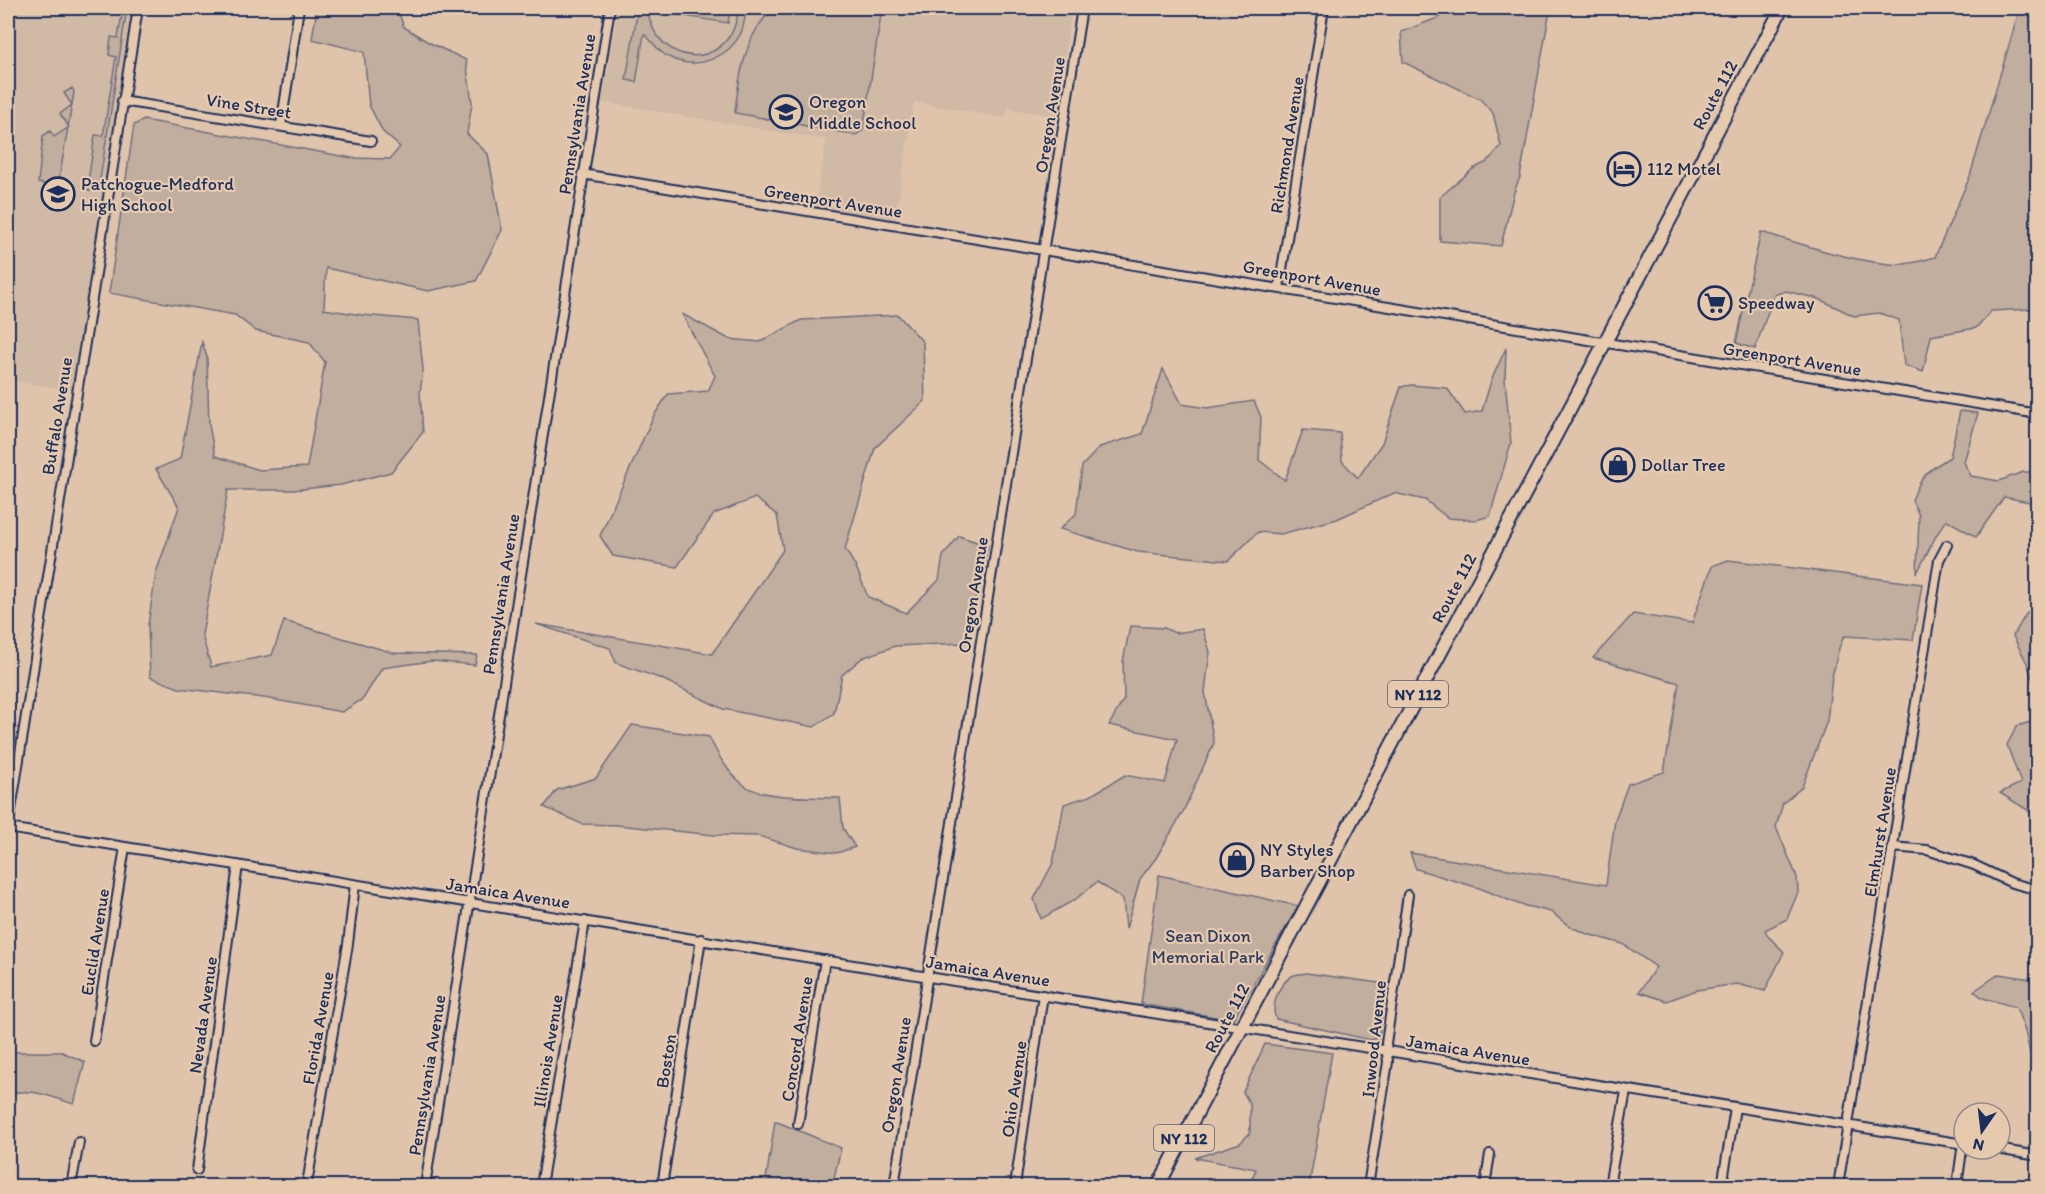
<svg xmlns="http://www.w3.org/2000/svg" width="2045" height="1194" font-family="Itim,sans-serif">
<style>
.built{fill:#d0b9a5}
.green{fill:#c2ae9f;stroke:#6e6e7e;stroke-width:1.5}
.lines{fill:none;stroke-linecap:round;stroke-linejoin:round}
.street-casing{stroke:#1b2f5e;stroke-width:12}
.primary-casing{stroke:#1b2f5e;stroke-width:16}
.street{stroke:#e7caae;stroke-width:8}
.primary{stroke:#e7caae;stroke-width:12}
.labels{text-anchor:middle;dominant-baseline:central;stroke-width:4.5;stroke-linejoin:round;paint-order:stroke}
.shield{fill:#e7caae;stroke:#585e76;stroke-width:1.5}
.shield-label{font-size:16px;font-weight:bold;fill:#1b2f5e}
.street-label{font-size:18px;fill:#1b2f5e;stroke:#e7caae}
.poi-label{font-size:18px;fill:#1b2f5e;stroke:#e7caae;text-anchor:start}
.park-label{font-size:18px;fill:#2c3c64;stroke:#e7caae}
</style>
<rect width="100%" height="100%" fill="#dfc4ab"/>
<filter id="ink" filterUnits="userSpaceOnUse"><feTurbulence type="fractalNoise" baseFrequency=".0167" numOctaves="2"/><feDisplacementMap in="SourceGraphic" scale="12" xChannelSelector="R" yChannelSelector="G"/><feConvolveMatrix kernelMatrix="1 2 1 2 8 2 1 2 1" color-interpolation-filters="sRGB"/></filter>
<g filter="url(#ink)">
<!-- built -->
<path class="built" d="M 8,8 L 138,8 L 77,391 L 8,380 Z
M 618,8 L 1072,8 L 1055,116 L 1008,108 L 1005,118 L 914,102 L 895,221 L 815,208 L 826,140 L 602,102 Z"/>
<!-- green -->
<path class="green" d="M 123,8 L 127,8 L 99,186 L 96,190 L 91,191 L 87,189 L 95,135 L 103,136 L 116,57 L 109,55 L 111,37 L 118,38 Z
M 317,8 L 397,8 L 404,27 L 428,42 L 466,60 L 472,103 L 467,134 L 488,154 L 502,230 L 476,281 L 428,291 L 326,268 L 324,309 L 362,315 L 418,320 L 423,370 L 420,393 L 423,432 L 391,472 L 341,485 L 293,490 L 228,490 L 202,635 L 211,667 L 272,655 L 284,621 L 394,653 L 477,655 L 475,665 L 432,661 L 382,668 L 363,699 L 342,712 L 264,698 L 179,688 L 150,677 L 148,625 L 156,573 L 179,507 L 156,469 L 180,459 L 202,342 L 207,357 L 209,425 L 215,456 L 260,470 L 307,467 L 325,362 L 309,342 L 256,331 L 235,315 L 109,293 L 134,125 L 144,120 L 352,158 L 390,159 L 400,147 L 383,132 L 369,105 L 364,52 L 312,39 Z
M 638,8 L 648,8 C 650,53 705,75 731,34 C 736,26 737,17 739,8 L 747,8 C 745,17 744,26 740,35 C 728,57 699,69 675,60 C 658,54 655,43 644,34 L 636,82 L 626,80 Z
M 660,8 L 730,8 L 728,23 L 659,12 Z
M 776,8 L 882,8 L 863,130 L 856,135 L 735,113 C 738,80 746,27 776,8 Z
M 1453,8 L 1532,8 L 1550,10 L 1520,177 L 1514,192 L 1501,246 L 1440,241 L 1440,197 L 1473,169 L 1487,162 L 1501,146 L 1493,113 L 1480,99 L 1403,62 L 1401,32 L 1440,17 Z
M 2020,8 L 2038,8 L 2038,298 L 2034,299 L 2031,309 L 1991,311 L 1976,328 L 1931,336 L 1923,372 L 1904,365 L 1899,320 L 1879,313 L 1854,316 L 1819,299 L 1786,291 L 1774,295 L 1755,349 L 1736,343 L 1761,232 C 1803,244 1846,260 1889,264 C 1904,266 1921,261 1935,257 L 1970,176 Z
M 72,88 L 74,92 L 59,180 L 53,185 L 38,183 L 43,136 L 50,131 L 54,137 L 69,127 L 60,114 L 72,105 L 64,93 Z
M 682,314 L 729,339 L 760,342 L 801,320 L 898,315 L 923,342 L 925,401 L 875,448 L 845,549 L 856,567 L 868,597 L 906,613 L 939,580 L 943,556 L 959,536 L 988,546 L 965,643 L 895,646 L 862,658 L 842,675 L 834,713 L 814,727 L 723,709 L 662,679 L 616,663 L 610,648 L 536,624 L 712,654 L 783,550 L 777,515 L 755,498 L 714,514 L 677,567 L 613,556 L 600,536 L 653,417 L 668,394 L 708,391 L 715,376 Z
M 1506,348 L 1505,379 L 1511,443 L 1490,516 L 1476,520 L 1448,518 L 1425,500 L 1394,493 L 1337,519 L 1281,534 L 1258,532 L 1228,561 L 1138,552 L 1060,529 L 1076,514 L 1082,466 L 1100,447 L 1142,434 L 1163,369 L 1182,404 L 1207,408 L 1254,401 L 1261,417 L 1259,460 L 1285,480 L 1303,430 L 1340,433 L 1342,461 L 1358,478 L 1382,443 L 1401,387 L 1411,385 L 1447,388 L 1465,414 L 1482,411 L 1491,381 Z
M 1960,411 L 1978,413 L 1964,462 L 1971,476 L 1999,481 L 2023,472 L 2037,472 L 2037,498 L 2029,502 L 2004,497 L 1976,537 L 1947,520 L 1937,534 L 1917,573 L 1919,515 L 1912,501 C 1920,476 1928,470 1950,457 Z
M 1728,560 L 1922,584 L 1913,640 L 1844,636 L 1839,648 L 1832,677 L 1827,721 L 1802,787 L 1783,803 L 1776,827 L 1797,877 L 1798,892 L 1787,919 L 1765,930 L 1768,936 L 1784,952 L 1765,991 L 1737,984 L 1697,990 L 1667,1001 L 1639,992 L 1656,967 L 1623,944 L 1587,934 L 1569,926 L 1551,912 L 1518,904 L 1482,889 L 1416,869 L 1410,853 L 1606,885 L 1615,820 L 1628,784 L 1664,772 L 1679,683 L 1593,658 L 1633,614 L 1692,623 L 1712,566 Z
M 2037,607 L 2037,683 L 2033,681 L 2027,663 L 2013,636 L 2026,614 Z
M 1130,626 L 1164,628 L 1175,633 L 1203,629 L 1210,652 L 1205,692 L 1214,743 L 1183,812 L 1156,858 L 1140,879 L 1126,929 L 1123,899 L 1097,882 L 1076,899 L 1041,919 L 1034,899 L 1053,863 L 1064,804 L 1090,796 L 1125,775 L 1165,783 L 1177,739 L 1109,725 L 1124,699 L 1123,662 Z
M 2031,722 L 2037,732 L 2037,816 L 2000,793 L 2021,783 L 2007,745 L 2017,726 Z
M 632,725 L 709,737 C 718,755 727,772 744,785 C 761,799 817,797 840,798 L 843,828 L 855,847 L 837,853 L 797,848 L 759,836 L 714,835 L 617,825 L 582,824 L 544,807 L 557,790 L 596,778 Z
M 1159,875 L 1298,906 L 1233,1020 L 1141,1004 Z
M 1306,973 L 1386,984 L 1379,1037 L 1371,1040 L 1276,1019 C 1270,1005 1279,984 1292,976 C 1296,974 1302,974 1306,973 Z
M 1999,974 L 2037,980 L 2037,1050 L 2030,1053 L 2025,1031 L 2016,1007 L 1983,998 L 1974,991 Z
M 1265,1044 L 1332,1053 L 1309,1186 L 1249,1186 L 1256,1169 L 1195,1158 L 1240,1143 L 1250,1133 L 1250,1104 L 1243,1092 Z
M 8,1052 L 62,1052 L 85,1062 L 74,1104 C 53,1098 29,1086 8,1095 Z
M 775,1121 L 841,1148 L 832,1186 L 765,1186 Z"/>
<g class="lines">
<!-- street casing -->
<g class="street-casing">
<path id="street" d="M 122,101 L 371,141
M 281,126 L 299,8
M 582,174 L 2038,414
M 1279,288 L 1324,8
M 8,828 C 660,933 1311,1041 1964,1144
M 8,829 L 138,8
M 1892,847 L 1927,850 L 1974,865 L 2012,883 L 2038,890
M 94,1041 L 125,847
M 798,1124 L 825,960
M 1997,1149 L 2038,1156
M 197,1170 L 238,865
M 308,1178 L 348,944 L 355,884
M 71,1186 L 79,1142
M 425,1186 L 610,8
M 541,1186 L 585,921
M 662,1186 L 701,939
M 894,1186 L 1082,8
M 1015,1186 L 1043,995
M 1368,1186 L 1388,1062 L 1386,1043 L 1408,895
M 1485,1186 L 1490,1154
M 1609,1186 L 1626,1091
M 1722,1186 L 1735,1108
M 1838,1186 L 1939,560 L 1947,545
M 1957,1186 L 1963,1143"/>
</g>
<!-- primary casing -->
<g class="primary-casing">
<path id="primary" d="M 1158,1186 L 1782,8"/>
</g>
<!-- street -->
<use href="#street" class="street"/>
<!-- primary -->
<use href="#primary" class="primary"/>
</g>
</g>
<!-- icons -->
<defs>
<g id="school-ring" transform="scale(1.725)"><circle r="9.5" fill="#e7caae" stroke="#1b2f5e" stroke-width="1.5"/><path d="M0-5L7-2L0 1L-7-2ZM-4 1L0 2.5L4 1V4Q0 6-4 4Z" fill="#1b2f5e"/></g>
<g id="hotel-ring" transform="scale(1.725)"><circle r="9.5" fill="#e7caae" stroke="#1b2f5e" stroke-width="1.5"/><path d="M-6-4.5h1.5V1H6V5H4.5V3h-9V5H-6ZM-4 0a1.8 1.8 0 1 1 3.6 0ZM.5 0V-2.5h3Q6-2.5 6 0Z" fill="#1b2f5e"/></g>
<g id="supermarket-ring" transform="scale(1.725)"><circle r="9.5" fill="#e7caae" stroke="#1b2f5e" stroke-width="1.5"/><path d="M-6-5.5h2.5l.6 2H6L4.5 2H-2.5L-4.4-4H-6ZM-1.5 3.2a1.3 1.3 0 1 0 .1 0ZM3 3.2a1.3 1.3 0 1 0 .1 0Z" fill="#1b2f5e"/></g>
<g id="shop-ring" transform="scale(1.725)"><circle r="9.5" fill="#e7caae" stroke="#1b2f5e" stroke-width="1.5"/><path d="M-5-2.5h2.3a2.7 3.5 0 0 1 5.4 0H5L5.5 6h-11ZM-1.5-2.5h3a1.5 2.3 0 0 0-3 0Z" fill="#1b2f5e"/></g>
</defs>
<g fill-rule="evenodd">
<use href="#school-ring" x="786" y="112"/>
<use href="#hotel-ring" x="1624" y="169"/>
<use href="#school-ring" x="58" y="194"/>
<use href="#supermarket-ring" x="1715" y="303"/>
<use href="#shop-ring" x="1618" y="465"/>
<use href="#shop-ring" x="1237" y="860"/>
</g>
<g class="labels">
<!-- shield labels -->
<g class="shield">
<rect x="1388" y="681" width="60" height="26" rx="4.5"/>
<rect x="1154" y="1125" width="60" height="26" rx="4.5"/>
</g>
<g class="shield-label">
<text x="1418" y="694">NY 112</text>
<text x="1184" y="1138">NY 112</text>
</g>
<!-- street labels -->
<g class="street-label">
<text transform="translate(1715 95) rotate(-62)">Route 112</text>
<text transform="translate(249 106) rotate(9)">Vine Street</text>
<text transform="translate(577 114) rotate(-81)">Pennsylvania Avenue</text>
<text transform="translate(1050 115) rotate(-81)">Oregon Avenue</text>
<text transform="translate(1287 145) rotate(-81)">Richmond Avenue</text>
<text transform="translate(833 201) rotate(9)">Greenport Avenue</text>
<text transform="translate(1312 278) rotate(10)">Greenport Avenue</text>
<text transform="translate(1792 359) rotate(9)">Greenport Avenue</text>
<text transform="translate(57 416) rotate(-81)">Buffalo Avenue</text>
<text transform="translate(1454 588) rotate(-62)">Route 112</text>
<text transform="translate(501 594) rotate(-81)">Pennsylvania Avenue</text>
<text transform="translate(973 595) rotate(-81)">Oregon Avenue</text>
<text transform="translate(1880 832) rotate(-81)">Elmhurst Avenue</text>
<text transform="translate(508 893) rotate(9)">Jamaica Avenue</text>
<text transform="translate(95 942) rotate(-81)">Euclid Avenue</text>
<text transform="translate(988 971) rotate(9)">Jamaica Avenue</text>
<text transform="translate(203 1015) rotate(-82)">Nevada Avenue</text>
<text transform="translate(1227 1018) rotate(-62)">Route 112</text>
<text transform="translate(318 1028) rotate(-80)">Florida Avenue</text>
<text transform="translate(797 1039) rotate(-81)">Concord Avenue</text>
<text transform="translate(1374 1039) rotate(-84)">Inwood Avenue</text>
<text transform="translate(1468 1050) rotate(9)">Jamaica Avenue</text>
<text transform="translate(548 1051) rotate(-81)">Illinois Avenue</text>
<text transform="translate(666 1061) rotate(-81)">Boston</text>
<text transform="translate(427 1075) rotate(-81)">Pennsylvania Avenue</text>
<text transform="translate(896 1075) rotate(-81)">Oregon Avenue</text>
<text transform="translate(1014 1089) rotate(-82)">Ohio Avenue</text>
</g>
<!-- poi labels -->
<g class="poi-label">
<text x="809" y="102">Oregon<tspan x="809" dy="21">Middle School</tspan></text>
<text x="1647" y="169">112 Motel</text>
<text x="81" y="184">Patchogue-Medford<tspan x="81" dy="21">High School</tspan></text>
<text x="1738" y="303">Speedway</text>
<text x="1641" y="465">Dollar Tree</text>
<text x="1260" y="850">NY Styles<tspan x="1260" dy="21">Barber Shop</tspan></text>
</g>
<!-- park labels -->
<g class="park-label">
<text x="1208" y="936">Sean Dixon<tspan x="1208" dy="21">Memorial Park</tspan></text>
</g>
</g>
<!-- margin -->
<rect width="2045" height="1194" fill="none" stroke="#e7caae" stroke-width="30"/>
<rect x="15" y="15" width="2015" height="1164" fill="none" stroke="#1b2f5e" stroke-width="2" filter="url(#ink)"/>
<!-- north arrow -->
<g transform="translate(1982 1131) rotate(194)"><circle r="28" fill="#e7caae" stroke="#958c8e" stroke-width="1.5"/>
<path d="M0-4.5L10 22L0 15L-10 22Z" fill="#1b2f5e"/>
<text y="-9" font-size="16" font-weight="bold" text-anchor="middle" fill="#1b2f5e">N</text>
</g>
</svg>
